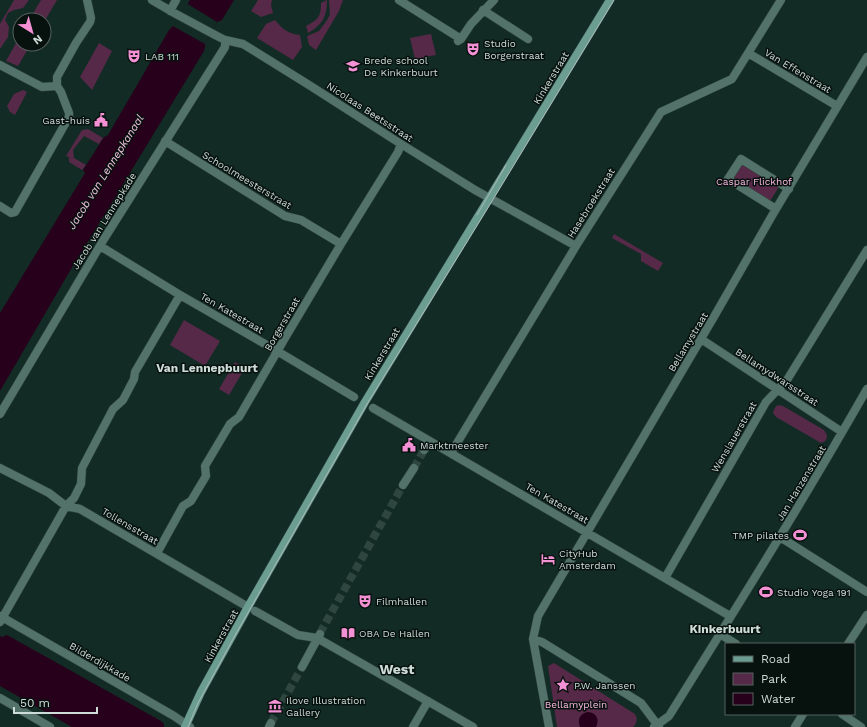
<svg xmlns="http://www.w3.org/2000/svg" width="867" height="727" font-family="'Work Sans',sans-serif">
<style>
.green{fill:#552947}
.water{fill:#27001c}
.pier{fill:#132b25}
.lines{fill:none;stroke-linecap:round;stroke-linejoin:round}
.street-tunnel{stroke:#2f4640;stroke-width:8;stroke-dasharray:8 4;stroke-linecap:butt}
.street-casing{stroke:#314742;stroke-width:9}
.secondary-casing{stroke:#314742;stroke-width:9}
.street{stroke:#537269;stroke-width:8}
.secondary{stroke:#6b9d90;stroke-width:8}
.tram{stroke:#abbab6;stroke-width:1}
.labels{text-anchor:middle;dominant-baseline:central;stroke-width:3;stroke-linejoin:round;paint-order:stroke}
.poi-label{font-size:10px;fill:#cedcd8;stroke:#07110e;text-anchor:start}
.street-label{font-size:10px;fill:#cedcd8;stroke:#07110e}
.park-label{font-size:10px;fill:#fab9e3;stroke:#07110e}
.water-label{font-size:11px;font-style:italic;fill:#f5c4e3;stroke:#07110e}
.quarter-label{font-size:12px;font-weight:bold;fill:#cedcd8;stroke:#07110e}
.district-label{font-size:14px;font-weight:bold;fill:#cedcd8;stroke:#07110e}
</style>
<rect width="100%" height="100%" fill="#132b25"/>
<!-- green -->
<path class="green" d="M 14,0 L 29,0 L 23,8 L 14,10 L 8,13 L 5,20 L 9,27 L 8,37 L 0,49 L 0,24 Z
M 41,0 L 57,0 L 44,22 L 44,20 L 29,20 Z
M 258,0 L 272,0 L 271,5 L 273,13 L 261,17 L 251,11 Z
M 327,0 C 327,17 322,25 308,33 L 306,26 C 318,20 321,17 321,3 Z
M 329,0 L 343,0 L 339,11 L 316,50 L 309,45 L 307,36 L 319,31 L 325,23 L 330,15 Z
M 275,20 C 282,29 289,34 300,35 L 302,47 L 293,60 L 257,38 L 266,24 Z
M 431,34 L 436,55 L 415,59 L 410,38 Z
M 20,36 L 20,44 L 31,44 L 18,66 L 6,61 Z
M 99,43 L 112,51 L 92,90 L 80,77 Z
M 23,90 L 27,92 L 15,115 L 10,112 L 7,106 L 14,94 Z
M 88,129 L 103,138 L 99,144 L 84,136 L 73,150 L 74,158 L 86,165 L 82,170 L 69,162 L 69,157 L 66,156 L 82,130 Z
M 741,156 L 782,182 L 767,206 L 726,180 Z
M 614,234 L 663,263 L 658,271 L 641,261 L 641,254 L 612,238 Z
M 184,320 L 220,341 L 205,366 L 170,345 Z
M 235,362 L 245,368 L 229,395 L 219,389 Z
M 778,405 L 783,406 L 824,430 L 827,435 C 827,440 825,442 821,443 L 776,417 L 773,413 C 774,409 775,407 778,405 Z
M 554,663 L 635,714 C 638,719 637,723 633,727 L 557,727 L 548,666 Z"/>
<!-- water -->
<path class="water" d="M 190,0 L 234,0 L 222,20 L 217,22 L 205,44 L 205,46 L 204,51 L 111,204 L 74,264 L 0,391 L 0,313 L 85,173 L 83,170 L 104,137 L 108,135 L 169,30 L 174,25 Z
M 7,635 L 161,721 L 164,724 L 164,727 L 72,727 L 0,686 L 0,636 L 2,637 Z
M 587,712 C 596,712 600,719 596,727 L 580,727 C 577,720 580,714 587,712 Z"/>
<!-- pier -->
<path class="pier" d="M 186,3 L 217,22 L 205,44 L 173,26 Z"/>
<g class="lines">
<!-- street-tunnel -->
<path class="street-tunnel" d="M 414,468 L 424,450
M 320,633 L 403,485
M 271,723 L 302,667"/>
<!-- street casing -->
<g class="street-casing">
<path id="street" d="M 152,0 L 176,14 L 217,36 L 225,40 L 243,44 L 309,85 L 401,144 L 475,190 L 576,246
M 399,0 L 461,39
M 483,10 L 528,39
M 170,11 L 176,0
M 458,41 L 461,39 L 471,24 L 494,0
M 748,53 L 837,106
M 0,65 L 42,87 L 57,86
M 165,141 L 285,216 L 301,220 L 341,244
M 0,206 L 11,213 L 15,212 L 69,117 L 69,113 L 61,92 L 57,86 L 57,77 L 76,43 L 90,22 L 91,18 L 87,0
M 776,209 L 728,179 L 741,159 L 789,189
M 100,246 L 180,295 L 277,351 L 354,397
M 701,339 L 842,432
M 373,408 L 730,616
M 0,414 L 104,239 L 225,47 L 225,40
M 424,450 L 430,441
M 451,453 L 576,246 L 661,112 L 732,79 L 781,0
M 0,468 L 49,493 L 66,506 L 80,509 L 248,607
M 403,485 L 414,468
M 780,537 L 867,592
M 157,553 L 183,506 L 191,501 L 206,476 L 205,466 L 230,424 L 239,417 L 285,338 L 341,244 L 398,152 L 401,144
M 665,578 L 766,402 L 787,380 L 867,250
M 255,611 L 298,635 L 317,638 L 473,727
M 0,616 L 174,716 L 190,727
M 0,622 L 66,506 L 74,498 L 81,484 L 82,468 L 113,409 L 123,400 L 134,379 L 135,372 L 180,295
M 720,634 L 736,644
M 533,639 L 542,642 L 641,703 L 659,727
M 848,644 L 867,615
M 302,667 L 320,634
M 0,698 L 50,727
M 842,714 L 861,727
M 269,727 L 271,723
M 413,727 L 428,701
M 549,727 L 533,639 L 538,616 L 715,315 L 773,214 L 867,57
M 654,727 L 669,716 C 736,608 804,500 867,389
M 795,727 L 803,714"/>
</g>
<!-- secondary casing -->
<g class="secondary-casing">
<path id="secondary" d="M 185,727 L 201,692 L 248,607 L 365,402 L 610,0"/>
</g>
<!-- street -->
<use href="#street" class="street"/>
<!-- secondary -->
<use href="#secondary" class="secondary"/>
<!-- tram -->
<path class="tram" d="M 477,215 L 506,165
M 188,727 L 198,703 L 233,639 L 367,404 L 486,211 L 614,0"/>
</g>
<!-- icons -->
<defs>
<g id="theatre-bare" transform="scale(1.08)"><path d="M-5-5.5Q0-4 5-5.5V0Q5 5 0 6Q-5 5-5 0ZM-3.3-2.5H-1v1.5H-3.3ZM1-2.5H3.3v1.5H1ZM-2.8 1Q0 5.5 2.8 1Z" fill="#f491d4" stroke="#07110e" stroke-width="2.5" paint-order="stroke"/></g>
<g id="school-bare" transform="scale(1.08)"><path d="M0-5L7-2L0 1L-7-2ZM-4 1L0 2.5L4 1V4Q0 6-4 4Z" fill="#f491d4" stroke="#07110e" stroke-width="2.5" paint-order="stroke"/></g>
<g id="civic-bare" transform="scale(1.08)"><path d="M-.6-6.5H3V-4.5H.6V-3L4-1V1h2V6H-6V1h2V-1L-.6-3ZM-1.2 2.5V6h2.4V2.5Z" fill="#f491d4" stroke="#07110e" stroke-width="2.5" paint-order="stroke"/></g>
<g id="stadium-bare" transform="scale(1.08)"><path d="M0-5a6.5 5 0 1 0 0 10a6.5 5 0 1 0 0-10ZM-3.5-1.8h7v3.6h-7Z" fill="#f491d4" stroke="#07110e" stroke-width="2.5" paint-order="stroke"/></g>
<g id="hotel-bare" transform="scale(1.08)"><path d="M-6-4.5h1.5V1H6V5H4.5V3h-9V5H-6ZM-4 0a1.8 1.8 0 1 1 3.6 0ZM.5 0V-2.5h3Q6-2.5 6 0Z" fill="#f491d4" stroke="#07110e" stroke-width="2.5" paint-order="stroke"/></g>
<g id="library-bare" transform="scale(1.08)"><path d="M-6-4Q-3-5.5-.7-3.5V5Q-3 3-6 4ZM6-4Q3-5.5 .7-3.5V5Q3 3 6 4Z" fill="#f491d4" stroke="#07110e" stroke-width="2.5" paint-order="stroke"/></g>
<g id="sight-bare" transform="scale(1.08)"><path d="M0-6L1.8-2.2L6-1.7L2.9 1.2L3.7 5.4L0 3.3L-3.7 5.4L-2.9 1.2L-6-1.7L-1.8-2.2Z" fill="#f491d4" stroke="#07110e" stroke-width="2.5" paint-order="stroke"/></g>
<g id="museum-bare" transform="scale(1.08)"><path d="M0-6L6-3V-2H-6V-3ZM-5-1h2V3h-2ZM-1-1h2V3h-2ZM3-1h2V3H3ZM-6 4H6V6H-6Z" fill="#f491d4" stroke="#07110e" stroke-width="2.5" paint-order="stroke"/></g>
</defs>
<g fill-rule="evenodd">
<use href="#theatre-bare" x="473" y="49"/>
<use href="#theatre-bare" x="134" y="56"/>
<use href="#school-bare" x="353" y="66"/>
<use href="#civic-bare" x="101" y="120"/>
<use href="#civic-bare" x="409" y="445"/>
<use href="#stadium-bare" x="800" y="535"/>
<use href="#hotel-bare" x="548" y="559"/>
<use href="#stadium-bare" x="766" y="592"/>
<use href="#theatre-bare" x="365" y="601"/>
<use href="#library-bare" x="348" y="633"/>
<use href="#sight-bare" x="563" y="685"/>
<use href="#museum-bare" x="275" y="706"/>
</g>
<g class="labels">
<!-- poi labels -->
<g class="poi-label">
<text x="484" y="43">Studio<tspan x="484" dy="12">Borgerstraat</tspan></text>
<text x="145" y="56">LAB 111</text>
<text x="364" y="60">Brede school<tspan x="364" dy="12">De Kinkerbuurt</tspan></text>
<text x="90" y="120" text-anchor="end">Gast-huis</text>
<text x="420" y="445">Marktmeester</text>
<text x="789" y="535" text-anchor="end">TMP pilates</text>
<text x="559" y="553">CityHub<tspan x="559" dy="12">Amsterdam</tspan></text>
<text x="777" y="592">Studio Yoga 191</text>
<text x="376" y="601">Filmhallen</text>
<text x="359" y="633">OBA De Hallen</text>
<text x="574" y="685">P.W. Janssen</text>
<text x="286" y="700">Ilove Illustration<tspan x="286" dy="12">Gallery</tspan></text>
</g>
<!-- street labels -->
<g class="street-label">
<text transform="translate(798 71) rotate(31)">Van Effenstraat</text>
<text transform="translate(551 78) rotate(-59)">Kinkerstraat</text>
<text transform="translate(370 112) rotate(33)">Nicolaas Beetsstraat</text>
<text transform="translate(247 180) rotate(31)">Schoolmeesterstraat</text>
<text transform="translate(591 203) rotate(-58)">Hasebroekstraat</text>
<text transform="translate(104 221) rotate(-58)">Jacob van Lennepkade</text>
<text transform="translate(232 313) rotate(30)">Ten Katestraat</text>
<text transform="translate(282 324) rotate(-60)">Borgerstraat</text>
<text transform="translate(688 342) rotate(-59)">Bellamystraat</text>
<text transform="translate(382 354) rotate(-59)">Kinkerstraat</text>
<text transform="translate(777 377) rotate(33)">Bellamydwarsstraat</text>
<text transform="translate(734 437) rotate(-60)">Wenslauerstraat</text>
<text transform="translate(801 483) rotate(-59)">Jan Hanzenstraat</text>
<text transform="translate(557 503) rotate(30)">Ten Katestraat</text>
<text transform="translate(130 526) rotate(30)">Tollensstraat</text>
<text transform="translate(221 636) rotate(-61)">Kinkerstraat</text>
<text transform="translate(100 662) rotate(30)">Bilderdijkkade</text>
</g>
<!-- park labels -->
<g class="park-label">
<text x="754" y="181">Caspar Flickhof</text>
<text x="576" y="704">Bellamyplein</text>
</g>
<!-- water labels -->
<g class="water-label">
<text transform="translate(106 172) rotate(-58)">Jacob van Lennepkanaal</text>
</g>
<!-- quarter labels -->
<g class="quarter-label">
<text x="207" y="368">Van Lennepbuurt</text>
<text x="725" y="629">Kinkerbuurt</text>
</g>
<!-- district labels -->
<g class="district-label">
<text x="397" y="669">West</text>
</g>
</g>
<!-- legend -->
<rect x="725" y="643" width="130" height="72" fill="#07110e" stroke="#57625f"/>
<rect x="733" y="656" width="20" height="6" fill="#6b9d90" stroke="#57625f"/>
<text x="761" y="663" font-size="12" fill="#cedcd8">Road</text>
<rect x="733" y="673" width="20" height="12" fill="#552947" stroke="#57625f"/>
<text x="761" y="683" font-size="12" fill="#cedcd8">Park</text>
<rect x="733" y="693" width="20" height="12" fill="#27001c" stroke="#57625f"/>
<text x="761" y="703" font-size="12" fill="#cedcd8">Water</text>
<!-- north arrow -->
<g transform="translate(32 32) rotate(143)"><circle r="19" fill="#07110e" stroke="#57625f"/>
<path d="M0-3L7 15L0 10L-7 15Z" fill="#f491d4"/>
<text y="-6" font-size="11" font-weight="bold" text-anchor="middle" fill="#cedcd8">N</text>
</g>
<!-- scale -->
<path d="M14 707v6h83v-6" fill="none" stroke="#cedcd8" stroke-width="2"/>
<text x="20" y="707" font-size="12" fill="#cedcd8" stroke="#07110e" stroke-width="3" paint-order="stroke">50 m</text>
</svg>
